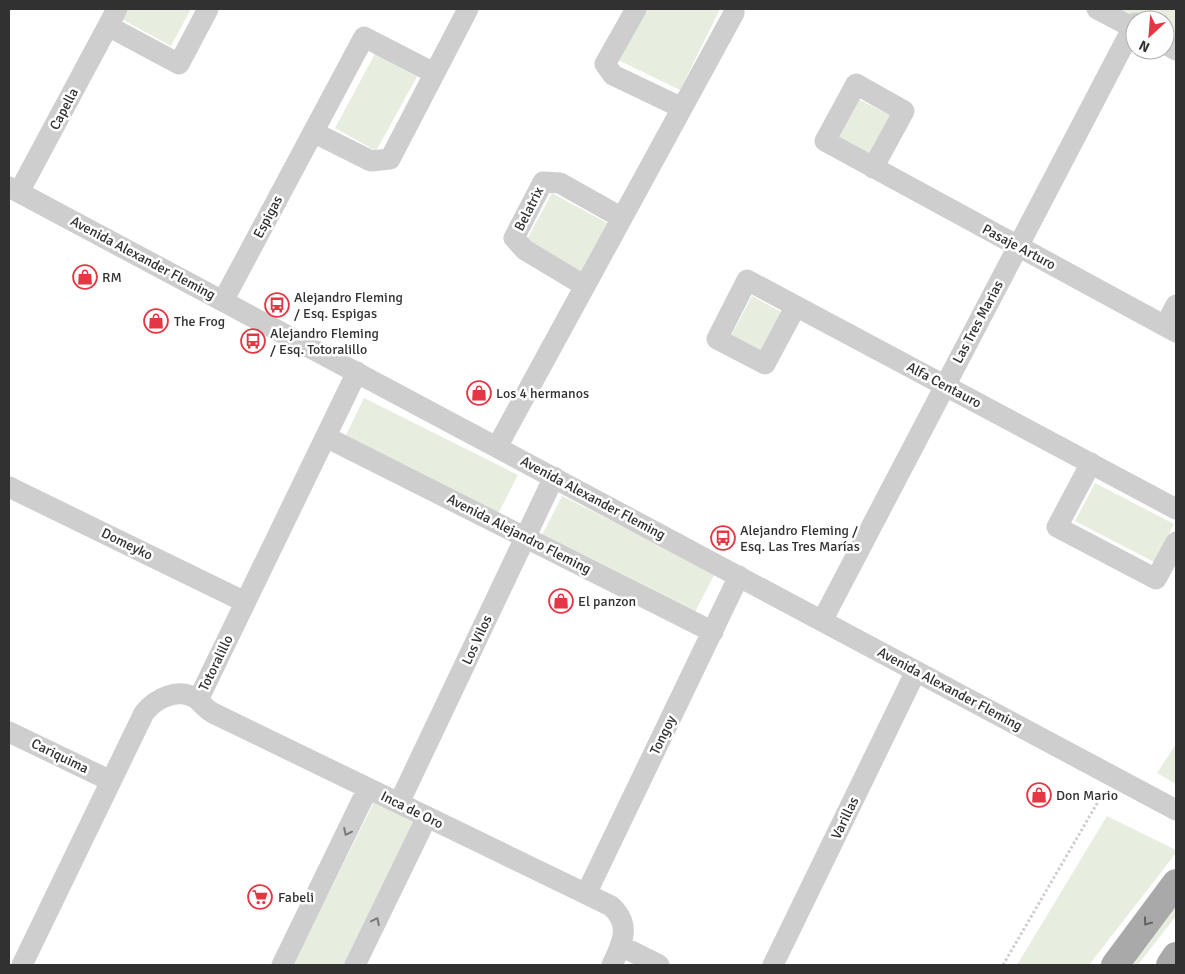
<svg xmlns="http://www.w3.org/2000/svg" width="1185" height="974" font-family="Signika,sans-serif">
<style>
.green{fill:#e7eee0}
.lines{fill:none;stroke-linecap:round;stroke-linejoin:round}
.path{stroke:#cecece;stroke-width:3;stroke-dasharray:2.5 2.5;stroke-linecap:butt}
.minor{stroke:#cecece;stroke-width:21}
.major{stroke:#a9a9a9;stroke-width:28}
.oneway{stroke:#787878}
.oneway2{stroke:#616161}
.labels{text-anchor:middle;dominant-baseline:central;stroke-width:5;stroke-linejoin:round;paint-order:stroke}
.street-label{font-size:14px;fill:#313131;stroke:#fff}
.poi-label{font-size:14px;fill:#313131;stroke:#fff;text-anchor:start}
</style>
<rect width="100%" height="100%" fill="#fff"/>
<!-- green -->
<path class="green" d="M 120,9 L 191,9 L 171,46 L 116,16 Z
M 643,9 L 720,9 L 680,90 L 618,60 Z
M 1107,9 L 1176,9 L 1176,45 L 1165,39 L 1165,20 L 1135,20 Z
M 377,50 L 419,73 L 376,151 L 335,128 Z
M 858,99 L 890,115 L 869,154 L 838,138 Z
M 552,193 L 609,224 L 583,273 L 525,243 Z
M 752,296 L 783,313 L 763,352 L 731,336 Z
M 364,398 L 518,475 L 498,514 L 345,437 Z
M 1095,483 L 1174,524 L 1154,562 L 1075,521 Z
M 562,496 L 715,573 L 695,612 L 542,535 Z
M 1176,744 L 1176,784 L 1157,773 Z
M 374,802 L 419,820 L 346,965 L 293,965 Z
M 1107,816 L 1176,850 L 1176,853 L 1089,965 L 1017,965 Z
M 1176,906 L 1176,916 L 1138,965 L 1133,965 Z"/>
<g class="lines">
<!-- path -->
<path class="path" d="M 1003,965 L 1102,795"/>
<!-- minor -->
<path class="minor" d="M 636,9 L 605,64 L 613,75 L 682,108
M 1097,9 L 1135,29
M 108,26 L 179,64 L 208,9
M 1165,44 L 1176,50
M 313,132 L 371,161 L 390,159 L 468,9
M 873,168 L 904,111 L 856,84 L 825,141 L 1176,332
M 9,187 L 1176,810
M 19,192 L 117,9
M 585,286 L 525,250 L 514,238 L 543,182 L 560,183 L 622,218
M 223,301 L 364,37 L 434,73
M 796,306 L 765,364 L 717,339 L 747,280 C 890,356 1033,432 1176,509
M 1165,326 L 1176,305
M 326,437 L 713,632
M 497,447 L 734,13 L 734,9
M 1091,463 L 1057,527 L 1156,579 L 1176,542
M 9,487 L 245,602
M 822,621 L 1135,23
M 198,700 L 357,372
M 9,732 L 111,781
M 399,803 L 554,477
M 586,894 L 739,576
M 621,946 L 659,965
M 22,965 L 144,713 C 156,698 180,686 198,700 C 203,705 207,710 213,713 L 611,906 C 632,925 622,944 612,965
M 282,965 L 368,788
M 355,965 L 427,817
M 773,965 L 916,671"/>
<!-- major -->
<path class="major" d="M 1115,965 L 1176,883
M 1170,965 L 1176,956"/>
</g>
<!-- one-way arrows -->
<defs><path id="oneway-chevron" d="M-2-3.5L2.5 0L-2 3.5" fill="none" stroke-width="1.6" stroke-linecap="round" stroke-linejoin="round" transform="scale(1.25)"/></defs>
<g class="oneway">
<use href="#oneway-chevron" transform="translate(347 832) rotate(116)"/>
<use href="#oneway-chevron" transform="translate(376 921) rotate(-64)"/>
</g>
<use class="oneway2" href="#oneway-chevron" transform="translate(1147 922) rotate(127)"/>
<!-- icons -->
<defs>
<g id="shop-ring" transform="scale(1.25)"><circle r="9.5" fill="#fff" stroke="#e43743" stroke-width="1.5"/><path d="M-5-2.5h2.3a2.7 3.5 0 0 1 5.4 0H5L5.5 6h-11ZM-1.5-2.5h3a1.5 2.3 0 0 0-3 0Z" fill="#e43743"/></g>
<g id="bus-ring" transform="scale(1.25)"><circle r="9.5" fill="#fff" stroke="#e43743" stroke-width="1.5"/><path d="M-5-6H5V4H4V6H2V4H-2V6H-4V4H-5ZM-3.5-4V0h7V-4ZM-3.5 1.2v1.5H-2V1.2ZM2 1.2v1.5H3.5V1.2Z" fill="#e43743"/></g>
<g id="supermarket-ring" transform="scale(1.25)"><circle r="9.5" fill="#fff" stroke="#e43743" stroke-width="1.5"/><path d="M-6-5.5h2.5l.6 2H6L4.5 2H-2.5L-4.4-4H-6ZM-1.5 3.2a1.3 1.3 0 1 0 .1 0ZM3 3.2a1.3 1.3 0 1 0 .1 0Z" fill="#e43743"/></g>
</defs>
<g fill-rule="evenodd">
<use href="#shop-ring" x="85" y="277"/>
<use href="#bus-ring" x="277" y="305"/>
<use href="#shop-ring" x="156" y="321"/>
<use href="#bus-ring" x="253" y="341"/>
<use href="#shop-ring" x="479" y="393"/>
<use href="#bus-ring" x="723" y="538"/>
<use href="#shop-ring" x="561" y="601"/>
<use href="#shop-ring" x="1039" y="795"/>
<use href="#supermarket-ring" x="260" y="897"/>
</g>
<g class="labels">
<!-- street labels -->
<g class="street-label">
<text transform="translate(64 109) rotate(-62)">Capella</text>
<text transform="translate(529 209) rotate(-63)">Belatrix</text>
<text transform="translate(268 217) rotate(-62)">Espigas</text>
<text transform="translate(1019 247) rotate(28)">Pasaje Arturo</text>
<text transform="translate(143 258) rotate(28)">Avenida Alexander Fleming</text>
<text transform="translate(978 322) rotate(-62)">Las Tres Marias</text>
<text transform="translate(944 385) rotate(28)">Alfa Centauro</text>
<text transform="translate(593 498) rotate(28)">Avenida Alexander Fleming</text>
<text transform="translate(519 534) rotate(27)">Avenida Alejandro Fleming</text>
<text transform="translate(127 544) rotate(26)">Domeyko</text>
<text transform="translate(477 640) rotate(-65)">Los Vilos</text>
<text transform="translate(216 663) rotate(-64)">Totoralillo</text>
<text transform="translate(950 689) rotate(28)">Avenida Alexander Fleming</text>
<text transform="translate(663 735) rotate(-64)">Tongoy</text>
<text transform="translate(60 756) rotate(26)">Cariquima</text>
<text transform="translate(412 810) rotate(26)">Inca de Oro</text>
<text transform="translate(845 818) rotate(-64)">Varillas</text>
</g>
<!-- poi labels -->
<g class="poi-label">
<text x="102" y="277">RM</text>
<text x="294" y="297">Alejandro Fleming<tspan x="294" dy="16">/ Esq. Espigas</tspan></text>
<text x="174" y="321">The Frog</text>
<text x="270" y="333">Alejandro Fleming<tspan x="270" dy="16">/ Esq. Totoralillo</tspan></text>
<text x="496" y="393">Los 4 hermanos</text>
<text x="740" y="530">Alejandro Fleming /<tspan x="740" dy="16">Esq. Las Tres Marías</tspan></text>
<text x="578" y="601">El panzon</text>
<text x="1056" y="795">Don Mario</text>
<text x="278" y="897">Fabeli</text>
</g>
</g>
<!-- border -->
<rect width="1185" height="974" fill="none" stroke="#313131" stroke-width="20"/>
<!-- north arrow -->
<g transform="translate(1150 35) rotate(206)"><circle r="24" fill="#ffffff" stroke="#adadad"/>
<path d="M0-4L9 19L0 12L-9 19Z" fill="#e43743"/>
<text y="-8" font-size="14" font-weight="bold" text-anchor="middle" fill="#313131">N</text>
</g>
</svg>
